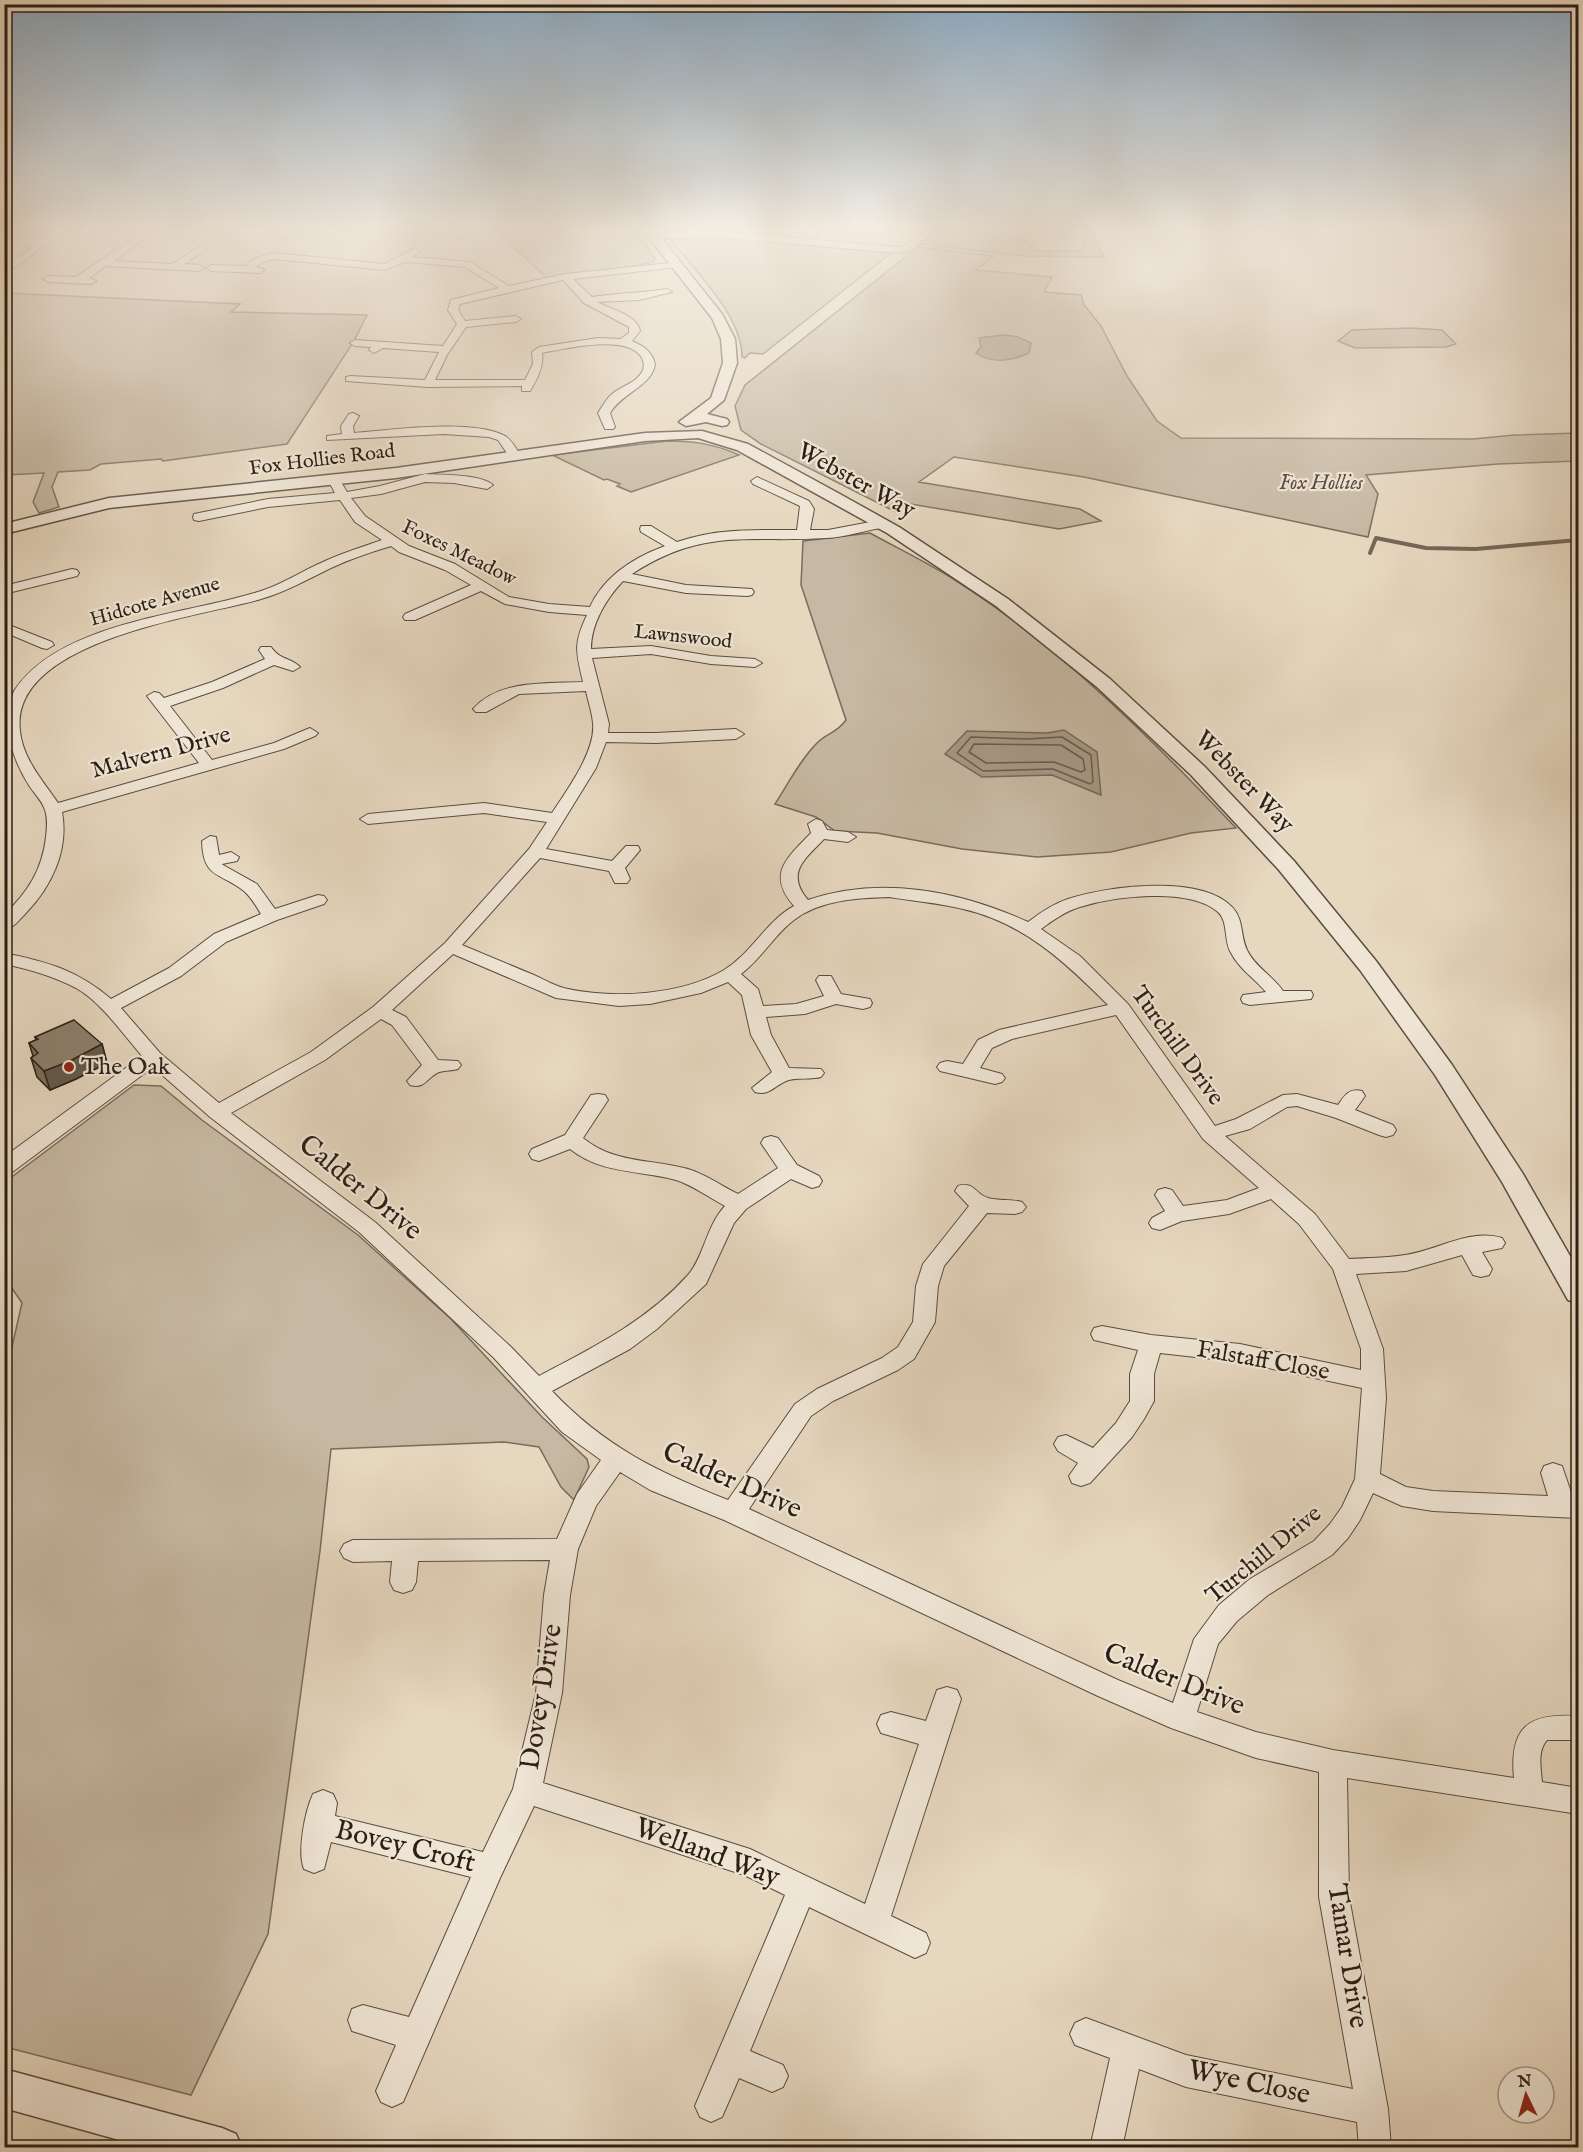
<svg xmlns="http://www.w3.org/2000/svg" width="1583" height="2152" font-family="'IM FELL English',serif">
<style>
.green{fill:#c6b8a2;stroke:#786c5c;stroke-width:1.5}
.water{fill:#a69885;stroke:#756858;stroke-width:1.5}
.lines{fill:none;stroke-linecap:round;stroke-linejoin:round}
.shore{stroke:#685c4d;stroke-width:1.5}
.stream{stroke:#756858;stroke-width:4}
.minor-casing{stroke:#5a4d40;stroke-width:2}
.tertiary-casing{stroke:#5a4d40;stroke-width:3}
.minor{fill:#efe5d5;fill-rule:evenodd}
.tertiary{fill:#efe5d5;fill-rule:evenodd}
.wall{fill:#786d5e;stroke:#2b1f15;stroke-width:1.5}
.shaded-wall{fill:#62594c;stroke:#2b1f15;stroke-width:1.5}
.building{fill:#8c7f6d;stroke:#2b1f15;stroke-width:1.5}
.poi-dot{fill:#8f2418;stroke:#efe5d5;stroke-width:2}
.labels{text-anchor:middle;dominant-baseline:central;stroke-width:4.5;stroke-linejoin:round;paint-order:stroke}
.far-street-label{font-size:20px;fill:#2b1f15;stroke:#efe5d5}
.far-park-label{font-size:20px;font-style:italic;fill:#5a4d3f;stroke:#efe5d5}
.street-label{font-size:24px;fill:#2b1f15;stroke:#efe5d5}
.poi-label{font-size:24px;fill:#2b1f15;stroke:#efe5d5;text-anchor:start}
.near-street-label{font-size:28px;fill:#2b1f15;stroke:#efe5d5}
</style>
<rect width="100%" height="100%" fill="#e6d7bf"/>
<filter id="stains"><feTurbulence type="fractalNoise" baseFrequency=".00333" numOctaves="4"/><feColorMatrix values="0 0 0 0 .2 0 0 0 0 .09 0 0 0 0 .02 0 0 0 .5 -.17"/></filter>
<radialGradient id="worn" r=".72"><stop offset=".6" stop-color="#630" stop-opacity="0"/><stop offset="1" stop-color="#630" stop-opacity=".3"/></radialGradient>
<!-- green -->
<path class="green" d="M 495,230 L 636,230 L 655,259 L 652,262 L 640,265 L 548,279 Z
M 710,230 L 823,230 L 815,239 Z
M 938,230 L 999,230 L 1032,245 L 1032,248 L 1036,251 L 1082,251 L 1087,231 L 1091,231 L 1104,257 L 1025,256 L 920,244 Z
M 722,237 L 891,253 L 763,354 L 750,353 L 745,358 L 742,357 C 742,315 695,271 670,239 Z
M 918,247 L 994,256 L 976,270 L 1052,277 L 1044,292 L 1081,295 L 1084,305 L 1101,326 L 1127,376 L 1157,421 L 1181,438 L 1473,439 L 1515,435 L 1578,433 L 1578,461 L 1498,464 L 1366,475 L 1378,494 L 1368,537 L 1084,477 L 954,457 L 919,482 L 1080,509 L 1101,521 L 1059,529 L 899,502 L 898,513 L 761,444 L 741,430 L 735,406 L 745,385 Z
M 5,293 L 240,304 L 231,312 L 367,315 L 354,341 L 287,444 L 163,461 L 161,459 L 101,464 L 90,470 L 58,472 L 52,487 L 59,507 L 39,513 L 33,502 L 44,473 L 5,475 Z
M 1411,328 L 1442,330 L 1456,344 L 1446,347 L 1355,348 L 1338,341 L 1352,330 Z
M 667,441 C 694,441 715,444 739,455 L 631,492 L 617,486 L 620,484 L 607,479 L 604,480 L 552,455 Z
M 870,533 C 899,549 930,564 958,582 C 1060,647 1153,740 1236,828 L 1191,833 L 1111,852 L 1037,857 L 962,849 L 877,833 L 835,831 L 816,817 L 775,804 C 788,784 800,760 817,743 C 827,733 837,733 846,720 L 801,585 L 803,541 Z
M 134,1085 L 161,1086 L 202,1120 L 358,1235 L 451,1319 L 542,1417 L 587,1459 L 589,1467 L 574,1500 L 561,1487 L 539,1447 L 504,1442 L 331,1449 L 320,1551 L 268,1934 L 191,2095 L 5,2047 L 4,1382 L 22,1303 L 5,1278 L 5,1182 Z"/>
<!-- water -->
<path class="water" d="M 1005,335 L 1018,337 L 1031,343 L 1029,353 C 1012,361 992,364 976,353 L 981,347 L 979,338 Z
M 1064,730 L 1097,752 L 1101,795 L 1052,775 L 982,777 L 945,754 L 967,731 L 1047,733 Z"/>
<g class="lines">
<!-- shore -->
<path class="shore" d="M 971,737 L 1027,739 L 1062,737 L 1091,755 L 1093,782 L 1090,784 L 1053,769 L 983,771 L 957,753 Z
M 974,744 L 1061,745 L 1083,759 L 1085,770 L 1081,772 L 1054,762 L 986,763 L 969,752 Z"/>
<!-- stream -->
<path class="stream" d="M 1370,553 L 1376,538 L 1426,548 L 1476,549 L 1578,540"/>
<!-- minor casing -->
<g class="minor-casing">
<path id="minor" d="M 56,230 L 66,230 L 15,267 L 9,267 L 9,263 L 34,246 L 4,245 L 4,239 L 41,240 Z
M 145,230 L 156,230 L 114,261 L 172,264 L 202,245 L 205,246 L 205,250 L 184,264 L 199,265 L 204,268 L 199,271 L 106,266 L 89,278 L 96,281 L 91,284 L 48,282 L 43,279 L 48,276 L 76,277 Z
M 219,230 L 228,230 L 222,236 L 217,233 Z
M 294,230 L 305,230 L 291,239 L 285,239 L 285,235 Z
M 423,230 L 480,230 L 482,232 L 459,237 Z
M 925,230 L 935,230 L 911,250 L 899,253 L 717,237 L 653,239 L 648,236 L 653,233 L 717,231 L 899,247 L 905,246 Z
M 415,248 L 420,251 L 412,257 L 470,262 L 509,286 L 565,274 L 680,262 L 680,266 L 677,267 L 573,279 L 592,297 C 617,293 642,293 667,289 L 672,292 L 639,300 L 597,302 C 610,309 638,315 640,331 L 632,341 C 643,346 652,351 655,364 C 652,386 623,392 610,413 L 615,427 L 613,429 L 605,429 L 598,413 C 602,407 606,399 612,394 C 621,386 636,383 642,372 C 645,367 644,360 640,355 C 623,335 569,348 546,352 L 542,353 C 544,367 537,379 530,391 L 522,391 L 522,386 L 428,387 L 346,381 L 346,377 L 350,376 L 425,380 L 439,352 L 383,348 L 374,353 L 369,350 L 371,347 L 355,346 L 350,343 L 355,340 L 443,346 L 457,324 L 448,310 L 451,300 L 499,288 L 465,267 L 405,262 L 385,270 L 274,259 L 262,262 L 256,267 L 265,270 L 260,273 L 211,271 L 206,268 L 211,265 L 245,266 L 256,258 L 274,253 L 385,264 ZM 563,280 L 584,303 L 629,327 L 629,333 L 620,339 L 598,338 L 539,347 L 532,352 L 533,364 L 525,380 L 435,380 L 447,355 L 466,327 L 516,322 L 521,319 L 516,316 L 465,321 L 458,310 L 460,304 Z
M 353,413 L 359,416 L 353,426 L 354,433 C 391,430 470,419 503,435 C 511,438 516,449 521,456 L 519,459 L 511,459 L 498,440 L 489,437 L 444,434 L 327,440 L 327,436 L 342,434 L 341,426 L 349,414 Z
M 425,474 C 442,475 481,474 493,485 L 487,489 L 454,483 L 425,482 L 381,494 L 351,498 L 365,516 L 409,546 L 455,564 L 509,597 L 549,604 L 590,607 C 604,576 635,557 665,546 L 641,532 L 640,529 L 641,526 L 651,526 L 677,542 C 716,528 757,530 797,530 L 800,506 L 753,484 L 751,481 L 757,477 L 809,501 L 814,509 L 810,530 L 828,530 L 881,520 L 887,524 L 881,528 C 863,531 845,537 827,538 C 748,543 704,527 632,574 L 686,585 L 752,589 L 754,592 L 752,595 L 747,596 L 686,593 L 623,581 C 606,599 591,624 591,649 L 651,646 L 711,656 L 755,659 L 762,663 L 755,667 L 711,664 L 651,654 L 592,658 L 609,724 L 608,733 L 656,733 L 736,729 L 744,734 L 736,739 L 656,743 L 606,742 L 596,768 L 546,849 L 612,861 L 626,846 L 638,846 L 640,850 L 625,868 L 630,879 L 627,883 L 615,883 L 609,871 L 540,858 L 462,945 C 486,955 510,965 534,975 C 545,980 557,987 568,989 C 615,999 682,995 724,970 C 752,953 766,921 794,906 C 766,874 787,858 811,833 L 808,824 L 816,819 L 822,821 L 827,830 L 848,832 L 856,837 L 848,842 L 824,839 C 805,859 785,873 808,900 C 880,875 960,891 1028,922 C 1040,913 1053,904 1068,899 C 1107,886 1201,874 1232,907 C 1244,919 1240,935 1247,950 C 1254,966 1273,976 1283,991 L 1311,991 L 1313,995 L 1311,999 L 1250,1005 L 1243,1003 L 1241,999 L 1243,995 L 1266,992 C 1254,978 1238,968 1230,951 C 1224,939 1228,921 1218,912 C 1190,887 1114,896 1080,907 C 1066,911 1053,920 1041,929 L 1080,956 L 1128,1004 L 1215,1126 L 1236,1119 L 1283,1095 L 1297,1094 L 1338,1105 C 1345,1095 1349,1088 1362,1091 L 1365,1096 L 1355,1110 L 1393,1125 L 1396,1130 L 1393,1135 L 1386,1137 L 1379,1135 L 1336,1118 L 1297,1106 L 1287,1107 L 1250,1129 L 1225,1136 L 1315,1214 L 1349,1259 C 1367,1258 1387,1258 1405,1255 C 1436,1251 1470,1228 1502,1238 L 1505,1243 L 1502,1248 L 1482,1252 L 1492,1269 L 1489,1275 L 1481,1277 L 1473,1275 L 1462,1255 L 1406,1271 L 1356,1274 L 1383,1349 L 1386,1398 L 1380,1474 L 1406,1487 L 1433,1491 L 1548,1496 L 1541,1473 L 1544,1466 L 1553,1463 L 1562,1466 L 1573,1498 L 1578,1498 L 1578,1518 L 1433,1511 L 1402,1506 L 1373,1493 L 1360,1520 L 1348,1538 L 1332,1555 L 1268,1595 L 1237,1621 L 1218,1644 L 1197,1712 L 1256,1732 L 1333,1750 L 1514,1778 C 1509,1726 1529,1713 1578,1716 L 1578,1740 L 1547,1740 C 1537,1751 1541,1769 1542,1782 L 1578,1788 L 1578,1814 L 1347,1778 L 1349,1897 L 1388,2109 L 1391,2148 L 1359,2148 L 1357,2122 L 1186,2087 L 1139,2069 L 1122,2148 L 1090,2148 L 1110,2058 L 1075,2045 L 1070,2034 L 1075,2023 L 1086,2018 L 1186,2055 L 1353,2089 L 1319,1897 L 1319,1772 L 1256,1758 L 1171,1728 L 1098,1696 L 724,1520 L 650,1490 L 620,1472 L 596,1506 L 578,1549 L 570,1595 L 562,1693 L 543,1783 L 750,1849 L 865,1904 L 919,1744 L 881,1733 L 877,1724 L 881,1715 L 891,1712 L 926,1721 L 937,1690 L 947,1687 L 957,1690 L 961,1699 L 891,1916 L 926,1933 L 930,1943 L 926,1953 L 915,1958 L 809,1907 L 750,2051 L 783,2065 L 788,2076 L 783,2087 L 772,2092 L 739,2078 L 722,2117 L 711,2122 L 700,2117 L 695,2106 L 785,1895 L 744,1875 L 534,1806 L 500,1878 L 403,2102 L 392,2107 L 381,2102 L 376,2091 L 396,2045 L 352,2031 L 348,2020 L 352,2009 L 363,2005 L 409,2017 L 471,1877 L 331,1842 L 324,1869 L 314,1873 L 304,1869 C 297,1852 305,1811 313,1794 L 323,1790 L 333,1794 L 337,1803 L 335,1816 L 483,1852 L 513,1789 L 536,1693 L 544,1595 L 550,1560 L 418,1561 L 416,1582 L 412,1590 L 403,1593 L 394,1590 L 390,1582 L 392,1561 L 353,1562 L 344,1558 L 340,1551 L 344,1544 L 353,1540 L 557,1539 L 577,1494 L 601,1460 L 562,1432 L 494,1358 L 359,1232 L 210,1117 L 153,1067 L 11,1173 L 4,1175 L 4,1157 L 142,1056 C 122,1033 102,1003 76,988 C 53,976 29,969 4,964 L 4,953 C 48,962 77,970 111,999 L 169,968 L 214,934 L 261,914 C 256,906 251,897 244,891 C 220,872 203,879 202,841 L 210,836 L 216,837 L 219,855 L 231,852 L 239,857 L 237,861 L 222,864 L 223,865 L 257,884 L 275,909 L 318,895 L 324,896 L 327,900 L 324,904 L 277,920 L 226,942 L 181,976 L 121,1008 L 160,1053 L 219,1103 L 311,1052 L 373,1007 L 445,943 L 529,849 L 547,822 L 484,813 L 368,824 L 360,819 L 368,814 L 484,803 L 552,813 C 567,790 596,751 593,723 C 592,712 588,701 586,691 L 519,694 L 486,712 L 476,712 L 473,709 C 499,679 548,684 583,682 C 576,652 573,644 587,615 L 549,612 L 505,604 L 481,591 L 415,620 L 405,620 L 403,617 L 405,614 L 471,585 L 445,570 L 399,552 L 391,546 C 371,552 350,559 331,568 C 308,579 286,592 261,599 C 199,617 9,640 20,731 C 23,759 43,781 58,803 L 199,763 L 147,696 L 154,692 L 159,693 L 164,698 L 212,682 L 265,659 L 259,650 L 261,647 L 271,647 C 281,661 290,657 300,667 L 293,671 L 274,665 L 223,688 L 170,706 L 212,760 L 274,743 L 305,730 L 310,728 L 318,733 L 315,736 L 284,749 L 62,812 C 69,850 52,886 26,913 C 19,920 14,928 4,930 L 4,915 C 28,892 42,870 46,837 C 47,828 48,819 45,810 C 42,801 35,794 30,787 C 12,759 0,723 14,691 C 60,621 188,615 261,591 C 283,584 302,571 323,562 C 342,553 362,547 382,540 L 355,522 L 340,500 L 268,507 L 199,521 L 194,520 L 193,517 L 194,514 L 268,499 L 335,493 L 328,480 L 334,476 L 338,477 L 347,492 L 380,486 ZM 889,897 C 913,901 939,903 963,909 C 1024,923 1065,962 1108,1005 L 999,1030 L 978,1040 L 963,1064 L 947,1061 L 940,1063 L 937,1067 L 940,1071 L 995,1084 L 1002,1082 L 1005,1078 L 1002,1074 L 980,1068 L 992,1048 L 1012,1039 L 1116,1015 L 1203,1139 L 1259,1188 L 1227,1200 L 1183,1206 L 1172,1190 L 1165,1188 L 1158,1190 L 1155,1195 L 1165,1211 L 1152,1218 L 1149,1223 L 1152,1228 L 1160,1230 L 1182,1221 L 1229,1214 L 1271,1199 L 1299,1224 L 1333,1269 L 1361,1349 L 1361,1370 L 1240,1344 L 1151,1335 L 1102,1326 L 1094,1328 L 1091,1334 L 1094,1340 L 1138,1350 L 1130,1374 L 1130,1401 L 1116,1423 L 1093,1448 L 1066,1435 L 1058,1437 L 1054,1444 L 1058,1451 L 1078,1463 L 1069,1476 L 1072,1483 L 1081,1486 L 1090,1483 L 1132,1437 L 1144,1419 L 1154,1401 L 1154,1374 L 1160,1353 L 1240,1362 L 1362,1388 L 1355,1479 L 1342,1507 L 1330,1524 L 1314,1541 L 1250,1579 L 1219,1605 L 1194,1639 L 1173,1703 L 1118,1680 L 749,1509 L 811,1416 L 833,1401 L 898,1370 L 914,1359 L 935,1322 L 938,1286 L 944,1266 L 987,1213 L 1015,1214 L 1022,1212 L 1026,1207 L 1022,1202 C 1011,1199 999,1201 988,1198 C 975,1194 974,1181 958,1186 L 955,1191 L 969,1206 L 923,1264 L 916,1286 L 913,1322 L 898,1347 L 882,1358 L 817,1389 L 795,1404 L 728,1500 C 658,1472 605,1447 552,1391 L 630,1349 L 657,1329 L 706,1284 L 734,1223 L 746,1209 L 791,1179 L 812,1188 L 819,1186 L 822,1181 L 819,1176 L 797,1165 L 778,1138 L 771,1136 L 764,1138 L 761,1143 L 778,1168 L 738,1194 C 721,1186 703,1172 684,1168 C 649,1159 613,1163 583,1138 L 608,1100 L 605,1095 L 598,1094 L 591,1095 L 565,1135 L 532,1149 L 529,1154 L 532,1159 L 539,1161 L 570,1149 C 601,1174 639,1170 676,1180 C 692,1185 710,1198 725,1206 C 706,1226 704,1257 688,1275 C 647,1321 592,1348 539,1376 L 510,1346 L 375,1222 L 231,1113 L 325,1060 L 381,1019 L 392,1025 L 422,1065 L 407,1081 L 410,1085 C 425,1089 426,1079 437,1073 C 442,1070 452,1071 458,1069 L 461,1065 L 458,1061 L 438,1060 L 406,1017 L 392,1010 L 453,954 L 556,998 L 619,1006 L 650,1004 L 701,993 L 728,982 L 742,995 L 751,1035 L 772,1072 L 752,1088 L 755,1092 C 769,1096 774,1086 786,1081 C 796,1077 810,1080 821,1077 L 824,1073 L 821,1069 L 789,1068 L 771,1035 L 766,1017 L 805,1014 L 836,1004 L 863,1009 L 870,1007 L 872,1003 L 870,999 L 841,994 L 831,976 L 819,976 L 816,980 L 824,996 L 796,1004 L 763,1006 L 758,989 L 741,974 C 762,958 775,934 794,920 C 820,900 857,898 889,897 Z
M 72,569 L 77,570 L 79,573 L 77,576 L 4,594 L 4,586 Z
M 4,623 L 52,642 L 54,645 L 47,649 L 42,648 L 4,632 Z"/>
</g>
<!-- tertiary casing -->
<g class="tertiary-casing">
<path id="tertiary" d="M 643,230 L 655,230 L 722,314 L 735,339 L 737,363 L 724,400 L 707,414 L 727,419 L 729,422 L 727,425 L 722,426 L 706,422 L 686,426 L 679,422 L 711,398 L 723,363 L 721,339 L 712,318 Z
M 702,431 L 748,444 L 838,493 L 899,527 L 1008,599 L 1110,679 L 1205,767 L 1294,861 L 1376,961 L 1452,1065 L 1523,1174 L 1578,1270 L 1578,1303 L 1568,1300 L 1502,1182 L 1435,1075 L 1360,970 L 1279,870 L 1191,775 L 1097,687 L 996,606 L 887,533 L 737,450 L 698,438 L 645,441 L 396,478 L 109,508 L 4,534 L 4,524 L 109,498 L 396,468 L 645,433 Z
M 4,2069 L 222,2128 L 236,2134 L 242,2148 L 148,2148 L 4,2108 Z"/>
</g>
<!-- minor -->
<use href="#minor" class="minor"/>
<!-- tertiary -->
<use href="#tertiary" class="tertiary"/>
</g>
<!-- wall -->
<path class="wall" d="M 35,1037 L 102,1044 L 107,1063 L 76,1079 L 50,1090 L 37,1077 L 31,1058 L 33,1056 L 29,1043 L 36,1040 Z"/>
<!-- shaded-wall -->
<path class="shaded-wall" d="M 102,1044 L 107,1063 L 76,1079 L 50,1090 L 44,1071 Z"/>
<!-- building -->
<path class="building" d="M 74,1020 L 102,1044 L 70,1061 L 44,1071 L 31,1058 L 38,1053 L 29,1043 L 38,1039 L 35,1037 Z"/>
<!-- sky -->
<linearGradient id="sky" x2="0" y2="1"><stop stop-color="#8da9c0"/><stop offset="0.43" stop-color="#f4ede2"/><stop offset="1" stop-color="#f4ede2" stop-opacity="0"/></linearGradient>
<rect width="1583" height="532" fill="url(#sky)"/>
<!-- markers -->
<circle class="poi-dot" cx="69" cy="1067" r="6"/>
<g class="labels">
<!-- far-street labels -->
<g class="far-street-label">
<text transform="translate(322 460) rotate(-7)">Fox Hollies Road</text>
<text transform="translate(459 553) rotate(26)">Foxes Meadow</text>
<text transform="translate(155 602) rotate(-16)">Hidcote Avenue</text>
<text transform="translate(683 637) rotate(6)">Lawnswood</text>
</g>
<!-- far-park labels -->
<g class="far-park-label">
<text x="1321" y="483">Fox Hollies</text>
</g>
<!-- street labels -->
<g class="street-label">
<text transform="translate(856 481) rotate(29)">Webster Way</text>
<text transform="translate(161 753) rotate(-15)">Malvern Drive</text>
<text transform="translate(1244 782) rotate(46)">Webster Way</text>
<text transform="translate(1177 1046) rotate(54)">Turchill Drive</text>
<text transform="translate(1263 1361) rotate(10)">Falstaff Close</text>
<text transform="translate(1264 1555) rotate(-39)">Turchill Drive</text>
</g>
<!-- poi labels -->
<g class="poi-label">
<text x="81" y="1067">The Oak</text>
</g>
<!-- near-street labels -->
<g class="near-street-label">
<text transform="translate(360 1188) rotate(39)">Calder Drive</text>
<text transform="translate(732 1481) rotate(24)">Calder Drive</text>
<text transform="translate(1174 1680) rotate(22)">Calder Drive</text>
<text transform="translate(542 1697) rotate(-81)">Dovey Drive</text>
<text transform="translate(405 1847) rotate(14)">Bovey Croft</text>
<text transform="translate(707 1853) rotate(20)">Welland Way</text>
<text transform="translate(1347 1956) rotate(81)">Tamar Drive</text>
<text transform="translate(1249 2083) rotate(12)">Wye Close</text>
</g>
</g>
<!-- margin -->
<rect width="1583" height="2152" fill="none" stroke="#e6d7bf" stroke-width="24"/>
<rect x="6" y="6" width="1571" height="2140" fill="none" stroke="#2b1f15" stroke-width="3"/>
<rect x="12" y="12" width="1559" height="2128" fill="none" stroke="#2b1f15" stroke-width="1.5"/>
<!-- north arrow -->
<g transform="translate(1526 2095) rotate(355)"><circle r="28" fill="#efe5d5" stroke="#a19688" stroke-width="1.5"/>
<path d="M0-4.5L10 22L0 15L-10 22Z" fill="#8f2418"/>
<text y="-9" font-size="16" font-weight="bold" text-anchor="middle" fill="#2b1f15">N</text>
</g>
<rect width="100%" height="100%" filter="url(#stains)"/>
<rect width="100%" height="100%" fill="url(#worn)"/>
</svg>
